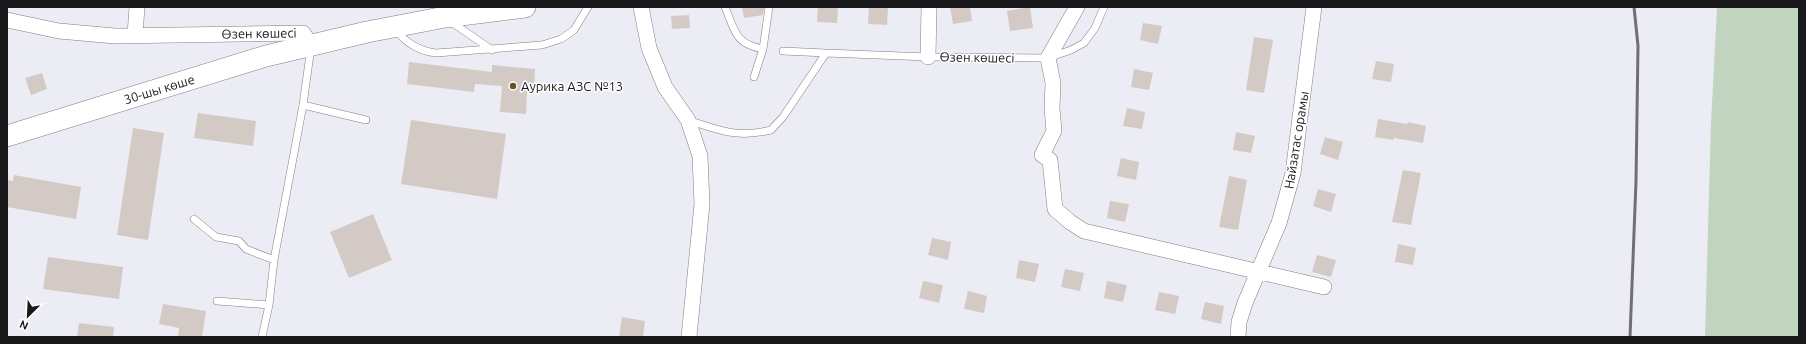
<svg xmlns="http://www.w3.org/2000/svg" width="1806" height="344" font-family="Ubuntu,sans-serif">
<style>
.green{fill:#c0d4bf}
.building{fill:#d3cac5}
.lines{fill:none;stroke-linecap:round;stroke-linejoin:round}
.service-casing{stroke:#7e7e86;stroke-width:8}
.minor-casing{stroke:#7e7e86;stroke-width:16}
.secondary-casing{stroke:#7e7e86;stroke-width:22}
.service{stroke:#fff;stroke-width:7}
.minor{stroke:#fff;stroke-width:15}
.secondary{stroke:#fff;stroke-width:21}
.rail{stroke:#6f6f75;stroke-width:3}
.poi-dot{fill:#625724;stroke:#fff;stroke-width:1.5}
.labels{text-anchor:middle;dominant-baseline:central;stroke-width:3;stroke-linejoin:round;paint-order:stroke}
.street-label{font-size:13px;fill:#19191c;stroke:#fff}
.poi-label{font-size:13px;fill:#19191c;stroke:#fff;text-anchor:start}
</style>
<rect width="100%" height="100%" fill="#ececf5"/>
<!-- green -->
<path class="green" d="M 1717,7 L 1799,7 L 1799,337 L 1705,337 L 1711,123 Z"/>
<!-- building -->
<path class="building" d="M 742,7 L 764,7 L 763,15 L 744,18 Z
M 818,7 L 838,7 L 837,23 L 817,22 Z
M 869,7 L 888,7 L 887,25 L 868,24 Z
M 950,7 L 970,7 L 972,21 L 953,24 Z
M 1030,7 L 1033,28 L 1010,31 L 1007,11 Z
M 689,15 L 690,28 L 672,29 L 671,16 Z
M 1143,23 L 1162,26 L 1158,44 L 1140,40 Z
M 1254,37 L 1273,40 L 1264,93 L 1246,90 Z
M 1376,61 L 1394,64 L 1391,82 L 1372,79 Z
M 409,62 L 492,72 L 492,65 L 535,69 L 534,90 L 527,89 L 526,114 L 500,112 L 502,86 L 475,84 L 474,92 L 407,84 Z
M 1134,69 L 1153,73 L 1149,90 L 1131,87 Z
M 42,73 L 47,89 L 31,95 L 25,78 Z
M 1127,108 L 1145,112 L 1142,129 L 1123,126 Z
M 198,113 L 256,121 L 253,146 L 194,138 Z
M 1378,119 L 1407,124 L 1408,122 L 1426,126 L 1423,143 L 1394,138 L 1393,140 L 1375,137 Z
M 411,120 L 506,134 L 497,199 L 401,184 Z
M 133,128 L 164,133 L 148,240 L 117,235 Z
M 1236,132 L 1255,136 L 1251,153 L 1233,150 Z
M 1325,137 L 1343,142 L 1338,160 L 1320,154 Z
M 1121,158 L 1139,162 L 1136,180 L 1117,176 Z
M 1403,170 L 1421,173 L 1411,225 L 1392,222 Z
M 14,175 L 81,187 L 76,219 L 7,207 L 7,180 L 13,181 Z
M 1229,176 L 1247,180 L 1238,230 L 1219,227 Z
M 1318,189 L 1336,194 L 1331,212 L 1313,206 Z
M 1110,201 L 1129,204 L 1125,222 L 1107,218 Z
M 373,214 L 392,260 L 349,278 L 330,232 Z
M 932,238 L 951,242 L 948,260 L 928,255 Z
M 1398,244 L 1416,248 L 1413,265 L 1395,262 Z
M 1317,255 L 1336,260 L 1331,277 L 1312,272 Z
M 48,257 L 123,267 L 119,299 L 43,289 Z
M 1019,260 L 1039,264 L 1035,282 L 1016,278 Z
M 1065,269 L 1084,273 L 1080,291 L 1061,287 Z
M 923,281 L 943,285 L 939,303 L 919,298 Z
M 1107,281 L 1127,285 L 1123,302 L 1104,298 Z
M 968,291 L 987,296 L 984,313 L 964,309 Z
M 1159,292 L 1179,296 L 1175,314 L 1155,310 Z
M 1205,302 L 1224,306 L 1221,324 L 1201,319 Z
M 163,304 L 206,311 L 202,337 L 178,337 L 179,328 L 159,324 Z
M 622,317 L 645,321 L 643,337 L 619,337 Z
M 79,323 L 114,327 L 113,337 L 77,337 Z"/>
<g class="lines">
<!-- service casing -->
<g class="service-casing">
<path id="service" d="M 725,7 C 735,31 735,44 763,49
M 450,21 L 492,50
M 395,29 C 405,42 419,51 436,53 L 542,45 L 561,39 L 574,30 L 588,7
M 783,51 L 826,53
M 754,77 L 763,49 L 769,7
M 303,105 L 366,120
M 688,120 C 720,131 738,138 771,130 L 783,117 L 826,53 L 928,57 L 1048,58 L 1071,50 L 1084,43 L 1095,28 L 1104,7
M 194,219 L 216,237 L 239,241 L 246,249 L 274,260
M 217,301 L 269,305
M 262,337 L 269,305 L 274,260 L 303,105 L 311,47"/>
</g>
<!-- minor casing -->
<g class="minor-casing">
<path id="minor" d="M 641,7 L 649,48 L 665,87 L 688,120 L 700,156 L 702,204 L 689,337
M 1077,7 L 1048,58 L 1053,83 L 1052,108 L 1054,131 L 1042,155 L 1050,160 L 1055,209 L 1070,222 L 1084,231 L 1324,287
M 7,20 L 59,31 L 115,36 L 303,33 L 312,46
M 135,35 L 137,7
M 928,57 L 929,7
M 1238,337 L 1239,322 L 1245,303 L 1279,223 L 1293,173 L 1314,7"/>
</g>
<!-- secondary casing -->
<g class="secondary-casing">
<path id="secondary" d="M 7,136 L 266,56 L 367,32 L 445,17 L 525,7"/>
</g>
<!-- service -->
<use href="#service" class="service"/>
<!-- minor -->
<use href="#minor" class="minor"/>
<!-- secondary -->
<use href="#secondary" class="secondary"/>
<!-- rail -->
<path class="rail" d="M 1630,337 L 1636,181 L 1638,46 L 1634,7"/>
</g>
<!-- markers -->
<circle class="poi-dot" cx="513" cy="86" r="4"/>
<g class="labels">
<!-- street labels -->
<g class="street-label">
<text transform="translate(259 33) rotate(-1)">Өзен көшесі</text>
<text transform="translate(977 57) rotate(1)">Өзен көшесі</text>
<text transform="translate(159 89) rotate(-17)">30-шы көше</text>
<text transform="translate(1296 140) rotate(-81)">Найзатас орамы</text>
</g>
<!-- poi labels -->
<g class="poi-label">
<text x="521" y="86">Аурика АЗС №13</text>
</g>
</g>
<!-- border -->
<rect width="1806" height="344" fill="none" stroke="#19191c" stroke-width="16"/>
<!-- north arrow -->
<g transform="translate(28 316) rotate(204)" stroke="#ffffff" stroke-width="3" paint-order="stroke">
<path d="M0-3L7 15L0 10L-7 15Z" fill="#19191c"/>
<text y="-6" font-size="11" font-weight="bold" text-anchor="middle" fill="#19191c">N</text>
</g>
</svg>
